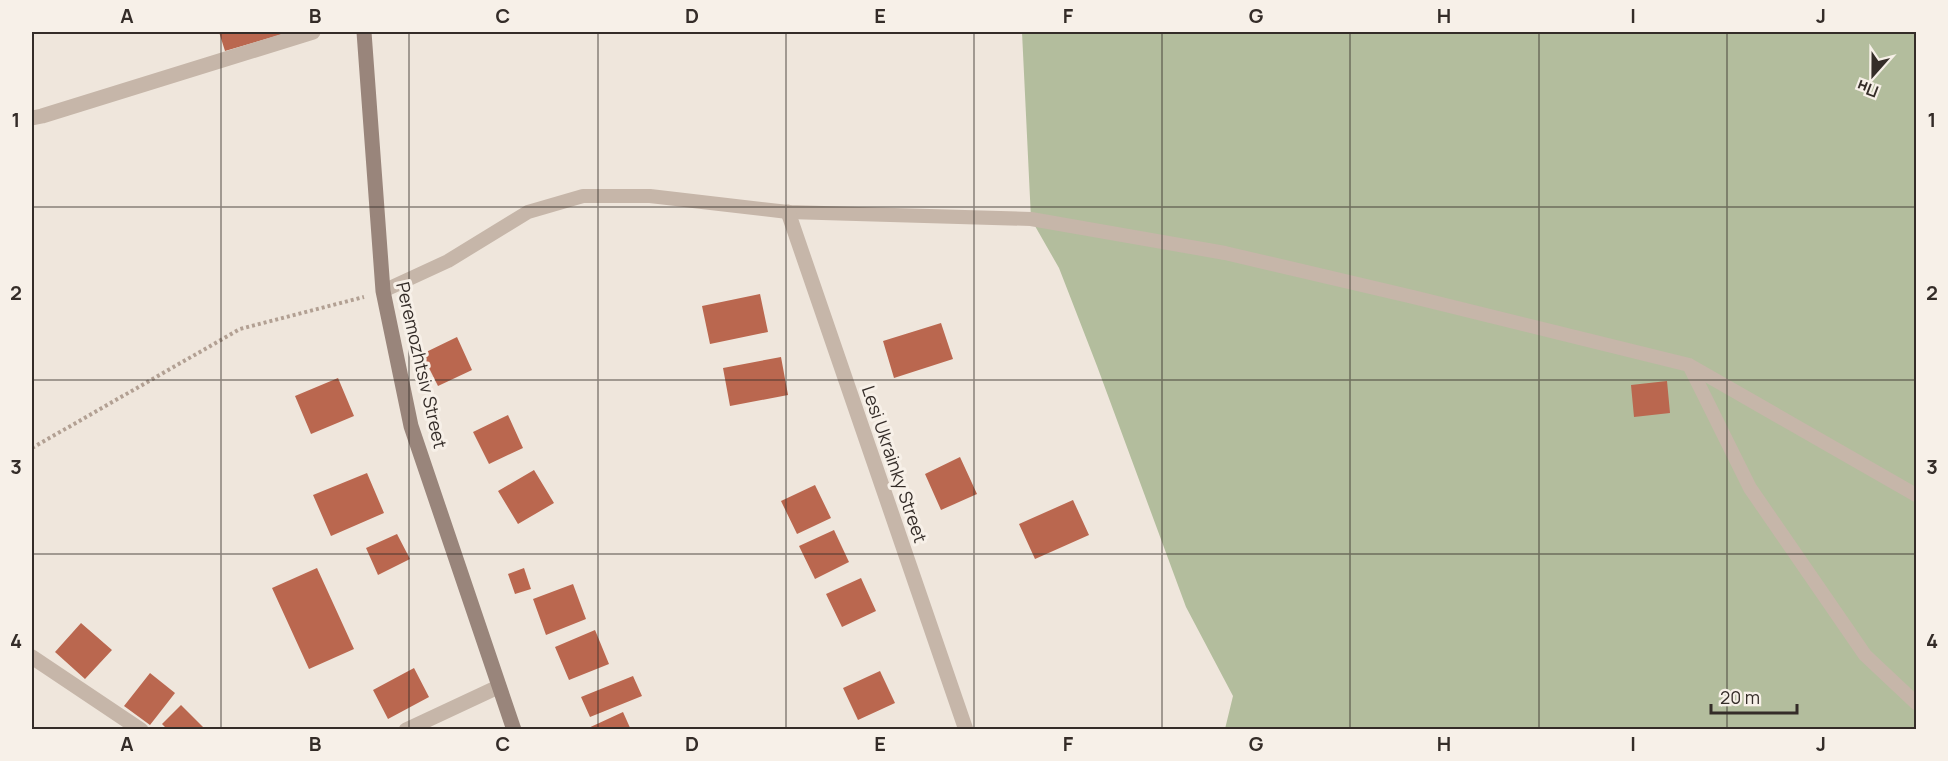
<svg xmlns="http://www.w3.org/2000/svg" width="1948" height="761" font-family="Manrope,sans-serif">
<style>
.green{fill:#b3bd9d}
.building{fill:#ba674f}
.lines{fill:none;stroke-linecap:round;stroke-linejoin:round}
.path{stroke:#b2a093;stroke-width:4;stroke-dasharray:3 3;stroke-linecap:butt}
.service{stroke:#c6b6a9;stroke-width:14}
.minor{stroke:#c6b6a9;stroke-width:15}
.secondary{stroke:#99857b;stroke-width:15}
.grid{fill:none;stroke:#342c28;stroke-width:1.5;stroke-opacity:0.55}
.labels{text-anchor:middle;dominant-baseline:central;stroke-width:6;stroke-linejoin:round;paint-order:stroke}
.street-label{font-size:18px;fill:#342c28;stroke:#f7f0e8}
.neatline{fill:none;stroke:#342c28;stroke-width:2}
.grid-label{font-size:20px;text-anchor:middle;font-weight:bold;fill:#342c28}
</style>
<rect width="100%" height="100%" fill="#efe6dc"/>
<!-- green -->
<path class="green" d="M 1022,32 L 1916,32 L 1916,729 L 1225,729 L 1233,696 L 1186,607 L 1097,366 L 1059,268 L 1031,219 Z"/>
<!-- building -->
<path class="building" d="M 219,32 L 290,32 L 225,51 Z
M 760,294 L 768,332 L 710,344 L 702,306 Z
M 941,323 L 953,359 L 894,378 L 883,341 Z
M 457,337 L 472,370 L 438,386 L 422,354 Z
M 781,357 L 788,395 L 730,406 L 723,368 Z
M 338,378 L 354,416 L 311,434 L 295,396 Z
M 1667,381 L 1670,413 L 1634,417 L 1631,385 Z
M 508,415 L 523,448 L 489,464 L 473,432 Z
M 960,457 L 977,494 L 941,510 L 925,474 Z
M 534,470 L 554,503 L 518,524 L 498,491 Z
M 367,473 L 384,513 L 331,536 L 313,495 Z
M 815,485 L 831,518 L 797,534 L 781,501 Z
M 1073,500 L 1089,535 L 1035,559 L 1019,524 Z
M 834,530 L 849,562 L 815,579 L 799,546 Z
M 397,534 L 410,559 L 378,575 L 366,548 Z
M 317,568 L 354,649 L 309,669 L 272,588 Z
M 524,568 L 531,589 L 515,594 L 508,574 Z
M 861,578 L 876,611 L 842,627 L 826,594 Z
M 573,584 L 586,619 L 546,635 L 533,599 Z
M 81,623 L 112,650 L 85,679 L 55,652 Z
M 595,630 L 609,664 L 569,680 L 555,647 Z
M 414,668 L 429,697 L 388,719 L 373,690 Z
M 880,671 L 895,703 L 858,720 L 843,688 Z
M 150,673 L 175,693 L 150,725 L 124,706 Z
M 633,676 L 642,696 L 590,717 L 581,697 Z
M 181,705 L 203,727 L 201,730 L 168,730 L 162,724 Z
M 623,712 L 631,730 L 584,730 Z"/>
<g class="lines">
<!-- path -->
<path class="path" d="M 32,448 L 240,329 L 364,297"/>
<!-- service -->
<path class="service" d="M 383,291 L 448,261 L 528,212 L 583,196 L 650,196 L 788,212 L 1031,219 L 1225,253 L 1413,297 L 1689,365 L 1916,495
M 1689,365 L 1750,488 L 1865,655 L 1916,703"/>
<!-- minor -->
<path class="minor" d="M 32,118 L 42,116 L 313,32
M 788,212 L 966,730
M 32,657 L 141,730
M 406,730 L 498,687"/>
<!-- secondary -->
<path class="secondary" d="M 364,32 L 383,291 L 411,426 L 514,730"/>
</g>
<!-- grid -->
<path class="grid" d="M 221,32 L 221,730M 409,32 L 409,730M 598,32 L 598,730M 786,32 L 786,730M 974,32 L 974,730M 1162,32 L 1162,730M 1350,32 L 1350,730M 1539,32 L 1539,730M 1727,32 L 1727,730M 32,207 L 1916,207M 32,380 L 1916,380M 32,554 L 1916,554"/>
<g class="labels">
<!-- street labels -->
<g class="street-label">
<text transform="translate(422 365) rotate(77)">Peremozhtsiv Street</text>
<text transform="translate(895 464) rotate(71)">Lesi Ukrainky Street</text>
</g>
</g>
<!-- border -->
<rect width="1948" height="761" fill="none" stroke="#f7f0e8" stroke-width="66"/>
<!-- north arrow -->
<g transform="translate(1873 75) rotate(201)" stroke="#f7f0e8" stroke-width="4.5" paint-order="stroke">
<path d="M0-4.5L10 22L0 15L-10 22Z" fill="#342c28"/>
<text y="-9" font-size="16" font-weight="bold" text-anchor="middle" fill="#342c28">Пн</text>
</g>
<!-- scale -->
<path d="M1711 704v9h86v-9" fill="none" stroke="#342c28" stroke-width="3"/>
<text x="1720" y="704" font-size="18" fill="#342c28" stroke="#f7f0e8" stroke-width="4.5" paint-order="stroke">20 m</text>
<rect x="33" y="33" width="1882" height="695" class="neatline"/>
<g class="grid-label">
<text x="127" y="23">A</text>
<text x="315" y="23">B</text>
<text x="503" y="23">C</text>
<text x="692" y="23">D</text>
<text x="880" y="23">E</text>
<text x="1068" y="23">F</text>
<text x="1256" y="23">G</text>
<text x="1444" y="23">H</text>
<text x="1633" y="23">I</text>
<text x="1821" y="23">J</text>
<text x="16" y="127">1</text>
<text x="1932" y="127">1</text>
<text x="16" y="300">2</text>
<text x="1932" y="300">2</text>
<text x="16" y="474">3</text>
<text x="1932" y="474">3</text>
<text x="16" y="648">4</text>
<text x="1932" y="648">4</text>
<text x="127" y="751">A</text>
<text x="315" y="751">B</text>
<text x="503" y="751">C</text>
<text x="692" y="751">D</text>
<text x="880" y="751">E</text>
<text x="1068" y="751">F</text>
<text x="1256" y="751">G</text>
<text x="1444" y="751">H</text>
<text x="1633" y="751">I</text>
<text x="1821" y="751">J</text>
</g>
</svg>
